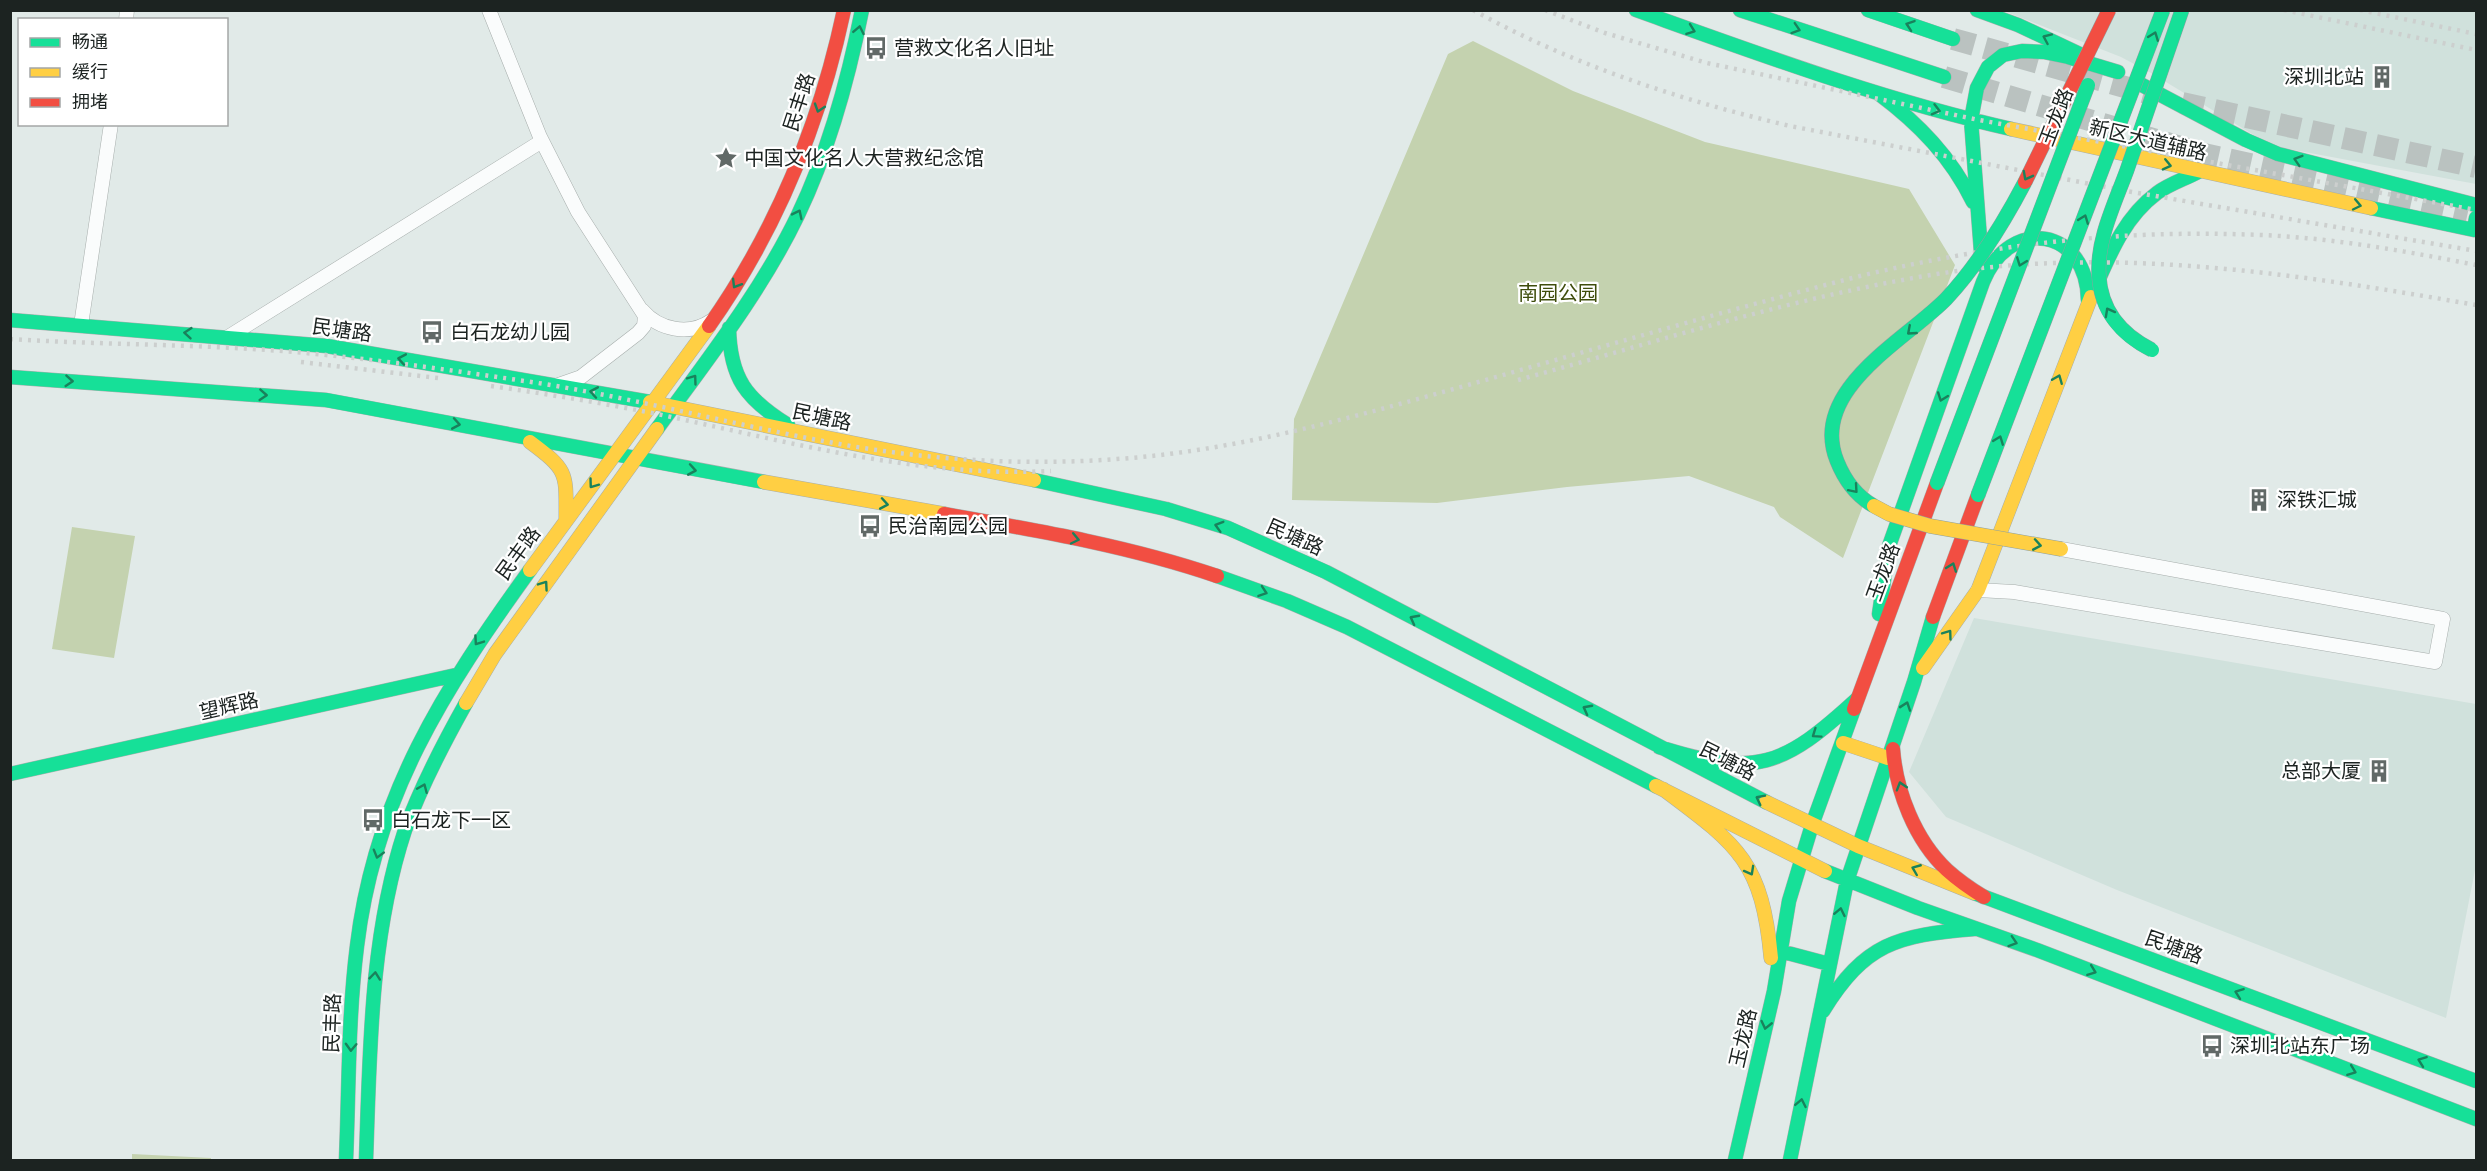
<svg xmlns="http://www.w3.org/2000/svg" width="2487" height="1171" font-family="Arial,'Noto Sans SC',sans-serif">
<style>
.built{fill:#d0e1dc}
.green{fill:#c4d2af}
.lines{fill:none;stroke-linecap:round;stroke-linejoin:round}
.primary-tunnel{stroke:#bac2c0;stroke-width:22;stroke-dasharray:22 11;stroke-linecap:butt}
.street-casing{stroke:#a7aeac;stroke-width:15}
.fast-casing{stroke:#a7aeac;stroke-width:15}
.slow-casing{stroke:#a7aeac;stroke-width:15}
.jam-casing{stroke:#a7aeac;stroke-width:15}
.street{stroke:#fafcfc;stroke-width:14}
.fast{stroke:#16e098;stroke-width:14}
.slow{stroke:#ffcf43;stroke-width:14}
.jam{stroke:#f24e42;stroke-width:14}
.rail{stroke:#cccfce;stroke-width:4.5;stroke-dasharray:3 6;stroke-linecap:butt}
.fast-bridge-casing{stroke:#8ea0a0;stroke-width:15;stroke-linecap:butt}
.slow-bridge-casing{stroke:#8ea0a0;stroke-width:15;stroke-linecap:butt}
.jam-bridge-casing{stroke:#8ea0a0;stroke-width:15;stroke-linecap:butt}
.fast-bridge{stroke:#16e098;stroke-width:14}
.slow-bridge{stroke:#ffcf43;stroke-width:14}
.jam-bridge{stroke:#f24e42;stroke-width:14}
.oneway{stroke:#19825c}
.labels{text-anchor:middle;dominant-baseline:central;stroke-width:4.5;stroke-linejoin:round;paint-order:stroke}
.poi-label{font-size:20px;fill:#1c2321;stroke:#fff;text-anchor:start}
.street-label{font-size:20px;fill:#1c2321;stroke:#fff}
.park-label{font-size:20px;fill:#3f4d0c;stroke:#fff}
</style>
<rect width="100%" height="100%" fill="#e1eae8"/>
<!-- built -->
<path class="built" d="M 2004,11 L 2476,11 L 2476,184 L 2272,146 L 2151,73 L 2121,57 Z
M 1974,618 L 2476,704 L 2476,865 L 2446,1018 L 2117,890 L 1946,817 L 1909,772 Z"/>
<!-- green -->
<path class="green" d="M 1473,41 L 1573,91 L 1705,142 L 1909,189 L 1955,265 L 1843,558 L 1780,517 L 1774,507 L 1689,476 L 1567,487 L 1437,503 L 1292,500 L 1294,419 L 1448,54 Z
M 72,527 L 135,536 L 114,658 L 52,649 Z
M 132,1154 L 211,1158 L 211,1160 L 132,1160 Z"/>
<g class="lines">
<!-- primary-tunnel -->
<path class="primary-tunnel" d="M 1953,39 L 2150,94
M 1944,77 L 2204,154 L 2468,212
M 2182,103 L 2476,167"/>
<!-- street casing -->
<g class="street-casing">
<path id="street" d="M 489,10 L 540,137 L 578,212 L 645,316 L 644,326 L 638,333 L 581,377 L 558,385
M 126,20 L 127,10
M 642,310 C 659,330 689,336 711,321
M 81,325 L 111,124
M 228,337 L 542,141
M 1978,590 L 2014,592 L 2435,662 L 2443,619 L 2061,549"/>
</g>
<!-- fast casing -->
<g class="fast-casing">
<path id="fast" d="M 1636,10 C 1759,54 1883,100 2011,129
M 1740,10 L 1944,77
M 1868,10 L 1953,39
M 1977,10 L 2018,25 L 2084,56
M 2142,85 L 2246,140 L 2278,154 L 2476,205
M 1879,94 C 1919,124 1951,157 1973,202
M 2371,208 L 2474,230 L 2476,218
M 1982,265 L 1971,120 L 1977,88 L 1988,67 L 2003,55 L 2022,51 L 2044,52 L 2068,57 L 2118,72
M 2091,297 C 2108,259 2122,219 2157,193 C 2169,184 2185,179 2198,172
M 10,320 L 327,346 L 650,402
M 729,328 C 730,378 746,399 788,425
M 10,377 L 326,400 L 764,482
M 657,429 C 707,360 761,292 798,215 C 829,150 848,81 862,10
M 1034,480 L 1166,509 L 1228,528 L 1326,572 L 1766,802
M 1217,576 L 1287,601 L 1347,627 L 1656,786
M 1879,614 L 1889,546 L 1983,282 C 2010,215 2087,228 2088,300
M 1659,747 C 1756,778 1783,767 1857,699
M 10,774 L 456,675
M 1825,871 L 1918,908 L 2037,950 L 2476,1119
M 1974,893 L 2476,1081
M 1780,951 L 1829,964
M 1823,1011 C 1865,943 1897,935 1974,929
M 346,1160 C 349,1089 348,1017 357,946 C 375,796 444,689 530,570
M 366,1160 C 370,1050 370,936 405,830 C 421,786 443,744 466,703
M 1735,1160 L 1774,991 L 1789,901 L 1812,825 L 1854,709
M 1790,1160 L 1847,881 L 1914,682 L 1933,617"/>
</g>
<!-- slow casing -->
<g class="slow-casing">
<path id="slow" d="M 2011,129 L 2371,208
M 650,402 L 1034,480
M 530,442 C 569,471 566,473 566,520
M 764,482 L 944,514
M 530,570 L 709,326
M 1923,668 L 1978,590 L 2091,297
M 466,703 L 495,654 L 657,429
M 1843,743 L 1888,758
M 1656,786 L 1825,871
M 1663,789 C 1738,845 1762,861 1771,958
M 1766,802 L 1858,846 L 1974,893"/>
</g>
<!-- jam casing -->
<g class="jam-casing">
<path id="jam" d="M 709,326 C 776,231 820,123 844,10
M 944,514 C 1035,530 1129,546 1217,576
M 1933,617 L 1978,495
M 1854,709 L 1937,483
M 1893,749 C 1896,791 1915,840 1947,870 C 1958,880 1971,889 1984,897"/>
</g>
<!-- street -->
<use href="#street" class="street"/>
<!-- fast -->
<use href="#fast" class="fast"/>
<!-- slow -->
<use href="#slow" class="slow"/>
<!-- jam -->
<use href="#jam" class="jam"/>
<!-- rail -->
<path class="rail" d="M 1473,10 C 1572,65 1680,100 1790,126 L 2132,192 L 2476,251
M 1545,10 L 1605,33 L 1707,63 L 1979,120 L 2476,210
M 2284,10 L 2476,50
M 2360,10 L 2476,34
M 10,339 C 105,345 200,344 294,352 C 375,359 457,371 538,383 C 638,399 735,425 834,443 C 926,460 1024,466 1117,459 C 1237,451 1353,417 1468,385 C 1598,348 1728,310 1860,276 C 1995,244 2121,229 2261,235 C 2333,238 2405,251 2476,265
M 301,362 L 438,378
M 1518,380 C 1660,341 1803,294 1950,272 C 2126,247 2304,275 2476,305
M 491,386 C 547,394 602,403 657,414 C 786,441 917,478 1051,471"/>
<!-- fast-bridge casing -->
<g class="fast-bridge-casing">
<path id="fast-bridge" d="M 2152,350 C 2122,335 2101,311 2099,276 C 2096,241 2115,203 2127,170 C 2145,117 2164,63 2182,10
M 1937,483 L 2088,85
M 1978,495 L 2163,10
M 1874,506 C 1856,496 1845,481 1837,461 C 1808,390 1906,340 1946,299 C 1978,265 2004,222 2025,182"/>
</g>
<!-- slow-bridge casing -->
<g class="slow-bridge-casing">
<path id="slow-bridge" d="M 1874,506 L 1889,514 L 1930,526 L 2061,549"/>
</g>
<!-- jam-bridge casing -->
<g class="jam-bridge-casing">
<path id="jam-bridge" d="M 2025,182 L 2109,10"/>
</g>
<!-- fast-bridge -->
<use href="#fast-bridge" class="fast-bridge"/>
<!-- slow-bridge -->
<use href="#slow-bridge" class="slow-bridge"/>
<!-- jam-bridge -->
<use href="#jam-bridge" class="jam-bridge"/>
</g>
<!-- one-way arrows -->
<defs><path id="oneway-chevron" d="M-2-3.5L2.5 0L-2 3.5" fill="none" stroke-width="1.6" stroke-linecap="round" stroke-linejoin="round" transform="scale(1.5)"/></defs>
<g class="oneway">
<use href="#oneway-chevron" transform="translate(1910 25) rotate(-161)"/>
<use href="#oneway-chevron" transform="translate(1796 29) rotate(18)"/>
<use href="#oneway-chevron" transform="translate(859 30) rotate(-79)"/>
<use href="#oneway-chevron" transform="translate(1691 30) rotate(20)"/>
<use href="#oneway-chevron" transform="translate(2154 36) rotate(-69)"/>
<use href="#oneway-chevron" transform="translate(2047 38) rotate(-156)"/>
<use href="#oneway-chevron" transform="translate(819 108) rotate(108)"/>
<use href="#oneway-chevron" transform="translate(1936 110) rotate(15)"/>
<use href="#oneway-chevron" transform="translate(2298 160) rotate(-163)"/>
<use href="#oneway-chevron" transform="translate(2167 165) rotate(13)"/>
<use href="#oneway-chevron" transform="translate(2027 176) rotate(118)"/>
<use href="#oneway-chevron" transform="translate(2357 205) rotate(12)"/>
<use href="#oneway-chevron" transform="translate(798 214) rotate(-64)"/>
<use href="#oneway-chevron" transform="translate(2084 219) rotate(-69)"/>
<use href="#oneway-chevron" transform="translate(2021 262) rotate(111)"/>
<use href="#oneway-chevron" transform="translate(736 284) rotate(121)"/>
<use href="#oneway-chevron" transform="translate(2109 312) rotate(-119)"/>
<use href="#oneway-chevron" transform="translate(1911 331) rotate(139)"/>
<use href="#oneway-chevron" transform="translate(188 333) rotate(-175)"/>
<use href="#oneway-chevron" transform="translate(402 359) rotate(-170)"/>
<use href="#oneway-chevron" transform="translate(693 379) rotate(-54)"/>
<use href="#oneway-chevron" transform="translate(2058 379) rotate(-68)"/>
<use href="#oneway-chevron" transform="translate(69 381) rotate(4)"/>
<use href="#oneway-chevron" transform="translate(594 392) rotate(-170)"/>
<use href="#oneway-chevron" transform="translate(263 395) rotate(4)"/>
<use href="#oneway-chevron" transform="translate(1942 397) rotate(110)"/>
<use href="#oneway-chevron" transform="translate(456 424) rotate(10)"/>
<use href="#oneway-chevron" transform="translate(1999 440) rotate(-69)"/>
<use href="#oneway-chevron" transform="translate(692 470) rotate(10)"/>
<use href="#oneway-chevron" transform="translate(593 484) rotate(126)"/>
<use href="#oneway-chevron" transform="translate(1854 489) rotate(49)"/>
<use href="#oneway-chevron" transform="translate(884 504) rotate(10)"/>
<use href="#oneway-chevron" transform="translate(1219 526) rotate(-164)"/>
<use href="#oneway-chevron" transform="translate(1075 539) rotate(12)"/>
<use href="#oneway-chevron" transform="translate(2037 545) rotate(10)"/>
<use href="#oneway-chevron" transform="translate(1952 567) rotate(-70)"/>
<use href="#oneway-chevron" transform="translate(544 585) rotate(-55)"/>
<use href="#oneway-chevron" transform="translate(1263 592) rotate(19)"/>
<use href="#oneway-chevron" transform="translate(1414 619) rotate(-152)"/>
<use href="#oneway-chevron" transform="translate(1948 634) rotate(-54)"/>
<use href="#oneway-chevron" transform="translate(478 641) rotate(125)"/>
<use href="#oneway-chevron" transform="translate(1906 706) rotate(-71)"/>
<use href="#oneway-chevron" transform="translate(1587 709) rotate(-152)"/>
<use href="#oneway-chevron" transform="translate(1816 734) rotate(145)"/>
<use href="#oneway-chevron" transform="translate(1901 786) rotate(-107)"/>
<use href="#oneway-chevron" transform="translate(423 788) rotate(-67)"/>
<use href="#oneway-chevron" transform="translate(1760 799) rotate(-153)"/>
<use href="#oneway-chevron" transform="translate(378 854) rotate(106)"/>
<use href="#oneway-chevron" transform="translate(1916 869) rotate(-158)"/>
<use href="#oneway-chevron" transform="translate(1750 871) rotate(61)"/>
<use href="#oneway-chevron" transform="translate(1840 912) rotate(-78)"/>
<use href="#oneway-chevron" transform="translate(2013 942) rotate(18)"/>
<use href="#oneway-chevron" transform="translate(2092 971) rotate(21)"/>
<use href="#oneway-chevron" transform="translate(375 976) rotate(-84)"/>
<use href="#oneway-chevron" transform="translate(2239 993) rotate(-160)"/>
<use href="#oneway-chevron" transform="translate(1766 1025) rotate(103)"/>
<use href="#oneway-chevron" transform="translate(351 1047) rotate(92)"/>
<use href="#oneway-chevron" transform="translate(2422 1061) rotate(-160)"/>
<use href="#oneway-chevron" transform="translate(2352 1071) rotate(21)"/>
<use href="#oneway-chevron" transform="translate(1801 1103) rotate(-79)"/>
</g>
<!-- icons -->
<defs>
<g id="bus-bare" transform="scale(1.8)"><path d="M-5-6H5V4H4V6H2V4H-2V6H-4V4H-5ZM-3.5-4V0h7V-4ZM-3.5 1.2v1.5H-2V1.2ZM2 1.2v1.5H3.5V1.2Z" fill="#616967" stroke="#fff" stroke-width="2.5" paint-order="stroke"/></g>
<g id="building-bare" transform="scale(1.8)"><path d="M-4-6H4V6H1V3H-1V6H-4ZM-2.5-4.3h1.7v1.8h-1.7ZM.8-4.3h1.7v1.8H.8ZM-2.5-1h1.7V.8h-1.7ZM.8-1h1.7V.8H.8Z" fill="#616967" stroke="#fff" stroke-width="2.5" paint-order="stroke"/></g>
<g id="sight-bare" transform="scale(1.8)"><path d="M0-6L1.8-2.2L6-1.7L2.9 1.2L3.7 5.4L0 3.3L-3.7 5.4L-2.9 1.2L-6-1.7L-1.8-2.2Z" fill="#616967" stroke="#fff" stroke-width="2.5" paint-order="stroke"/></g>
</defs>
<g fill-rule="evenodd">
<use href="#bus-bare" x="876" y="48"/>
<use href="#building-bare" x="2382" y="77"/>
<use href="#sight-bare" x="726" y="158"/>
<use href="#bus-bare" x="432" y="332"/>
<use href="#building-bare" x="2259" y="500"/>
<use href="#bus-bare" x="870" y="526"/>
<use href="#building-bare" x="2379" y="771"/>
<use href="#bus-bare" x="373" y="820"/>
<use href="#bus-bare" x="2212" y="1046"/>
</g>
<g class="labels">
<!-- poi labels -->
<g class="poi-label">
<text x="894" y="48">营救文化名人旧址</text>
<text x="2364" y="77" text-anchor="end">深圳北站</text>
<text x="744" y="158">中国文化名人大营救纪念馆</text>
<text x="450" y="332">白石龙幼儿园</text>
<text x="2277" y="500">深铁汇城</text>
<text x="888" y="526">民治南园公园</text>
<text x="2361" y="771" text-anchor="end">总部大厦</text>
<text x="391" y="820">白石龙下一区</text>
<text x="2230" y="1046">深圳北站东广场</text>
</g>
<!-- street labels -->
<g class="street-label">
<text transform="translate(799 102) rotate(-72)">民丰路</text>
<text transform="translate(2056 117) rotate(-69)">玉龙路</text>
<text transform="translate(2148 140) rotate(13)">新区大道辅路</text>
<text transform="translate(342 330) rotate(8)">民塘路</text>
<text transform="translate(822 417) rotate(12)">民塘路</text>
<text transform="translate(1295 537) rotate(24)">民塘路</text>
<text transform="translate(518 553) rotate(-54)">民丰路</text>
<text transform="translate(1883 572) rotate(-70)">玉龙路</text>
<text transform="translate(229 706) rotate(-13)">望辉路</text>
<text transform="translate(1728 761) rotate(27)">民塘路</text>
<text transform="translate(2174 947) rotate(20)">民塘路</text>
<text transform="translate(332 1023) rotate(-88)">民丰路</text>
<text transform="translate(1743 1038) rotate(-77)">玉龙路</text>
</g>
<!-- park labels -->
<g class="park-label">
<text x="1558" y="293">南园公园</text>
</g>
</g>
<!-- border -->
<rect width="2487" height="1171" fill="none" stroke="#1c2321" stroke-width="24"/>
<!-- legend -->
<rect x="18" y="18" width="210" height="108" fill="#ffffff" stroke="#a4a7a6" stroke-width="1.5"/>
<rect x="30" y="38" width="30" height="9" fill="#16e098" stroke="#a4a7a6" stroke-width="1.5"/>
<text x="72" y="48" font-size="18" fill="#1c2321">畅通</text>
<rect x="30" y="68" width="30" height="9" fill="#ffcf43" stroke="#a4a7a6" stroke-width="1.5"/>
<text x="72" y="78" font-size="18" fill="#1c2321">缓行</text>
<rect x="30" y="98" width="30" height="9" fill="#f24e42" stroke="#a4a7a6" stroke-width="1.5"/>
<text x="72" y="108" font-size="18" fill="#1c2321">拥堵</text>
</svg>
